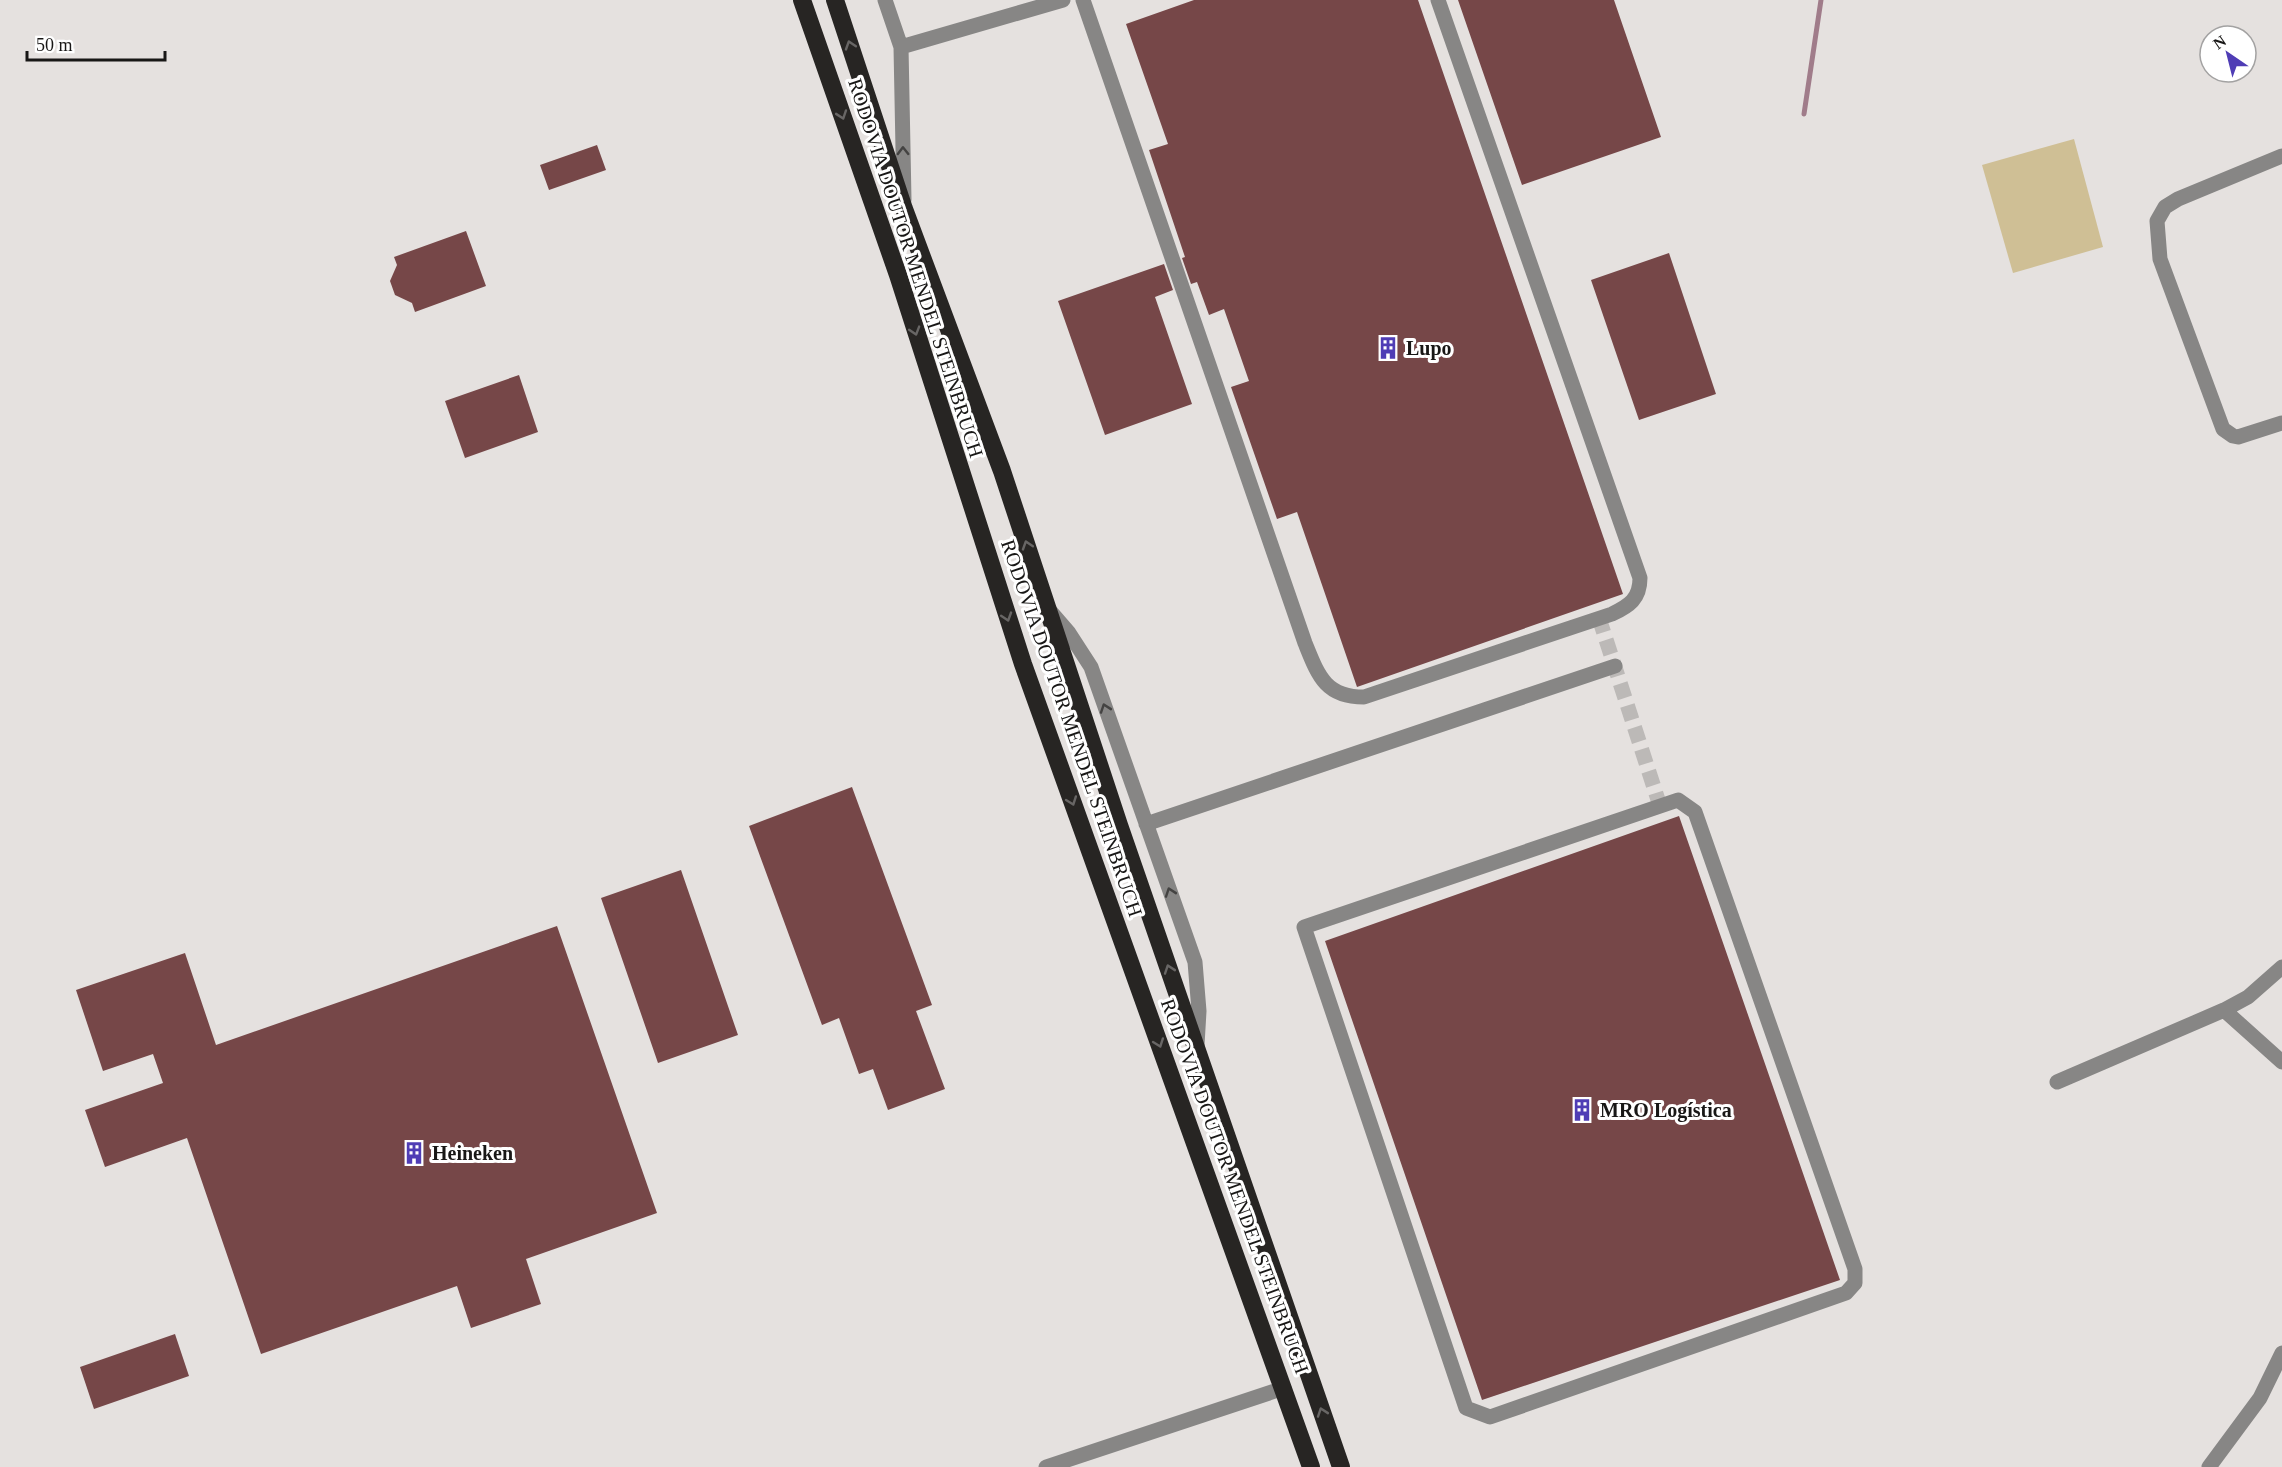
<svg xmlns="http://www.w3.org/2000/svg" width="2282" height="1467" font-family="'Times New Roman',serif">
<style>
.green{fill:#cfbf95}
.lines{fill:none;stroke-linecap:round;stroke-linejoin:round}
.stream{stroke:#a07c8a;stroke-width:5}
.building{fill:#764748}
.minor-tunnel{stroke:#bcb9b7;stroke-width:15;stroke-dasharray:15 8;stroke-linecap:butt}
.minor{stroke:#878685;stroke-width:15}
.highway{stroke:#272523;stroke-width:18}
.oneway{stroke:#686665}
.oneway2{stroke:#444342}
.labels{text-anchor:middle;dominant-baseline:central;stroke-width:6;stroke-linejoin:round;paint-order:stroke}
.street-label{font-size:20px;fill:#181716;stroke:#fff}
.poi-label{font-size:20px;font-weight:bold;fill:#181716;stroke:#fff;text-anchor:start}
</style>
<rect width="100%" height="100%" fill="#e5e1df"/>
<!-- green -->
<path class="green" d="M 2074,139 L 2103,247 L 2013,273 L 1982,165 Z"/>
<g class="lines">
<!-- stream -->
<path class="stream" d="M 1804,114 L 1821,0"/>
</g>
<!-- building -->
<path class="building" d="M 1194,0 L 1418,0 L 1623,594 L 1357,687 L 1297,512 L 1277,519 L 1231,387 L 1249,381 L 1224,309 L 1209,315 L 1197,282 L 1191,284 L 1182,258 L 1185,257 L 1149,150 L 1168,144 L 1126,24 Z
M 1458,0 L 1614,0 L 1661,137 L 1522,185 Z
M 597,145 L 606,170 L 549,190 L 540,165 Z
M 466,231 L 486,286 L 415,312 L 412,303 L 395,295 L 390,281 L 397,265 L 394,257 Z
M 1669,253 L 1716,394 L 1639,420 L 1591,280 Z
M 1164,264 L 1173,290 L 1155,297 L 1192,404 L 1105,435 L 1058,301 Z
M 519,375 L 538,432 L 465,458 L 445,401 Z
M 852,787 L 932,1005 L 916,1011 L 945,1089 L 888,1110 L 873,1069 L 859,1074 L 839,1018 L 822,1025 L 749,826 Z
M 1679,816 L 1840,1280 L 1482,1400 L 1325,941 Z
M 681,870 L 738,1035 L 658,1063 L 601,898 Z
M 557,926 L 657,1213 L 526,1259 L 541,1304 L 471,1328 L 457,1286 L 261,1354 L 187,1138 L 105,1167 L 85,1110 L 163,1083 L 153,1054 L 103,1071 L 76,990 L 185,953 L 216,1045 Z
M 175,1334 L 189,1376 L 94,1409 L 80,1367 Z"/>
<g class="lines">
<!-- minor-tunnel -->
<path class="minor-tunnel" d="M 1599,618 L 1660,806"/>
<!-- minor -->
<path class="minor" d="M 885,0 L 901,47 L 904,200
M 1083,0 L 1305,643 C 1318,675 1325,697 1364,697 L 1612,614 C 1629,606 1640,599 1640,578 L 1438,0
M 901,47 L 1063,0
M 2282,156 L 2178,199 L 2165,207 L 2157,221 L 2160,259 L 2223,429 L 2233,436 L 2238,437 L 2282,423
M 1050,611 L 1069,633 L 1091,667 L 1195,962 L 1199,1011 L 1197,1045
M 1678,800 L 1695,812 L 1855,1269 L 1855,1283 L 1846,1293 L 1490,1417 L 1466,1408 L 1304,927 Z
M 1146,824 L 1615,666
M 2224,1010 L 2282,1062
M 2057,1082 L 2224,1010 L 2248,997 L 2282,967
M 1046,1467 L 1284,1388
M 2209,1467 L 2260,1398 L 2282,1353"/>
<!-- highway -->
<path class="highway" d="M 802,0 L 898,275 L 1023,664 L 1311,1467
M 835,0 L 904,209 L 1002,471 L 1119,825 L 1341,1467"/>
</g>
<!-- one-way arrows -->
<defs><path id="oneway-chevron" d="M-2-3.5L2.5 0L-2 3.5" fill="none" stroke-width="1.6" stroke-linecap="round" stroke-linejoin="round" transform="scale(1.5)"/></defs>
<g class="oneway">
<use href="#oneway-chevron" transform="translate(850 45) rotate(-108)"/>
<use href="#oneway-chevron" transform="translate(842 115) rotate(71)"/>
<use href="#oneway-chevron" transform="translate(915 331) rotate(73)"/>
<use href="#oneway-chevron" transform="translate(1027 545) rotate(-108)"/>
<use href="#oneway-chevron" transform="translate(1007 617) rotate(72)"/>
<use href="#oneway-chevron" transform="translate(1072 801) rotate(70)"/>
<use href="#oneway-chevron" transform="translate(1169 969) rotate(-109)"/>
<use href="#oneway-chevron" transform="translate(1159 1043) rotate(70)"/>
<use href="#oneway-chevron" transform="translate(1322 1412) rotate(-109)"/>
</g>
<g class="oneway2">
<use href="#oneway-chevron" transform="translate(903 151) rotate(-91)"/>
<use href="#oneway-chevron" transform="translate(1105 708) rotate(-109)"/>
<use href="#oneway-chevron" transform="translate(1170 892) rotate(-109)"/>
</g>
<!-- icons -->
<defs>
<g id="building-bare" transform="scale(1.8)"><path d="M-4-6H4V6H1V3H-1V6H-4ZM-2.5-4.3h1.7v1.8h-1.7ZM.8-4.3h1.7v1.8H.8ZM-2.5-1h1.7V.8h-1.7ZM.8-1h1.7V.8H.8Z" fill="#4f3db5" stroke="#fff" stroke-width="2.5" paint-order="stroke"/></g>
</defs>
<g fill-rule="evenodd">
<use href="#building-bare" x="1388" y="348"/>
<use href="#building-bare" x="1582" y="1110"/>
<use href="#building-bare" x="414" y="1153"/>
</g>
<g class="labels">
<!-- street labels -->
<g class="street-label">
<text transform="translate(916 268) rotate(72)">RODOVIA DOUTOR MENDEL STEINBRUCH</text>
<text transform="translate(1072 728) rotate(71)">RODOVIA DOUTOR MENDEL STEINBRUCH</text>
<text transform="translate(1235 1186) rotate(70)">RODOVIA DOUTOR MENDEL STEINBRUCH</text>
</g>
<!-- poi labels -->
<g class="poi-label">
<text x="1406" y="348">Lupo</text>
<text x="1600" y="1110">MRO Logística</text>
<text x="432" y="1153">Heineken</text>
</g>
</g>
<!-- north arrow -->
<g transform="translate(2228 54) rotate(325)"><circle r="28" fill="#ffffff" stroke="#a3a2a2" stroke-width="1.5"/>
<path d="M0-4.5L10 22L0 15L-10 22Z" fill="#4f3db5"/>
<text y="-9" font-size="16" font-weight="bold" text-anchor="middle" fill="#181716">N</text>
</g>
<!-- scale -->
<path d="M27 51v9h138v-9" fill="none" stroke="#181716" stroke-width="3"/>
<text x="36" y="51" font-size="18" fill="#181716" stroke="#ffffff" stroke-width="4.5" paint-order="stroke">50 m</text>
</svg>
